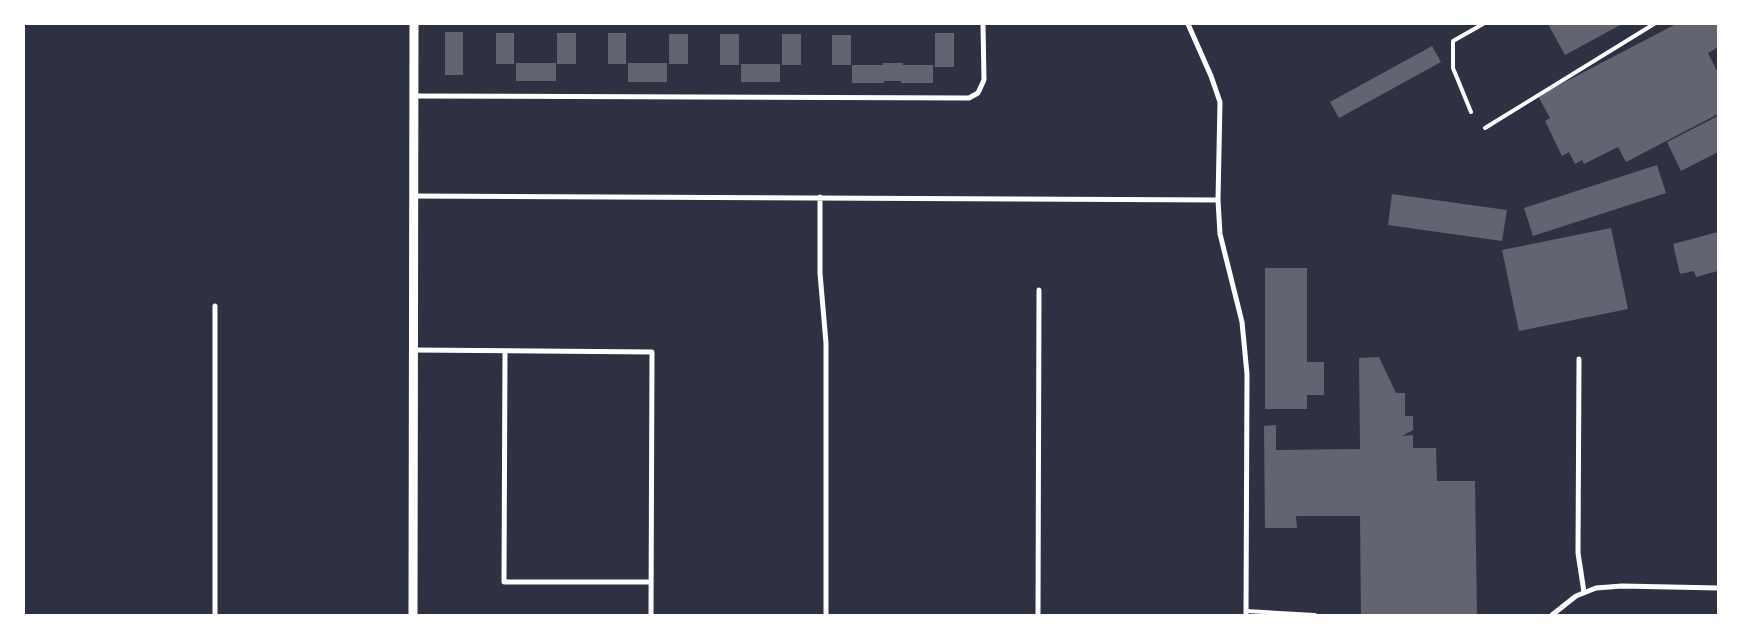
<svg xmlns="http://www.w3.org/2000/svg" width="1742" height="639" font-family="Mulish,sans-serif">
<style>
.building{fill:#626471}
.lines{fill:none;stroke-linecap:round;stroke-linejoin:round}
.service{stroke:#fff;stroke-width:4}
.minor{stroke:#fff;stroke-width:5}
.tertiary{stroke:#fff;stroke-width:9}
</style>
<rect width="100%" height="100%" fill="#2d3142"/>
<!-- building -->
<path class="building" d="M 1548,24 L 1622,24 L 1565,55 Z
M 1676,24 L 1718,24 L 1718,47 L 1708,53 L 1718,73 L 1718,114 L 1626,162 L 1618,147 L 1584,164 L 1582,160 L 1575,164 L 1569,152 L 1562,156 L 1545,121 L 1550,118 L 1538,96 Z
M 445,32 L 463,32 L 463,75 L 445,75 Z
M 496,33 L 514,33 L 514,64 L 496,64 Z
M 557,33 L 576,33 L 576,64 L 557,64 Z
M 608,33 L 626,33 L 626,64 L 608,64 Z
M 935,33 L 954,33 L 954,67 L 935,67 Z
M 669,34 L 688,34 L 688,64 L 669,64 Z
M 720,34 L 739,34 L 739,65 L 720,65 Z
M 782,34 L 801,34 L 801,65 L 782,65 Z
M 832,35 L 851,35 L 851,65 L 832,65 Z
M 1432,46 L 1441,62 L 1339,118 L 1330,102 Z
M 516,63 L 556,63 L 556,81 L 516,81 Z
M 628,63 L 667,63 L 667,82 L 628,82 Z
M 883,63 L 903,63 L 903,65 L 933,65 L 933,83 L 901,83 L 901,81 L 884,81 L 884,83 L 852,83 L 852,65 L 883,65 Z
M 741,64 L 780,64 L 780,82 L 741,82 Z
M 1718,116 L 1718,152 L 1681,171 L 1667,142 Z
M 1657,165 L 1666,193 L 1533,236 L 1524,208 Z
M 1392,194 L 1507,210 L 1502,241 L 1388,225 Z
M 1611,228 L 1628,309 L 1519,331 L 1502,250 Z
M 1718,232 L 1718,271 L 1696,277 L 1694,271 L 1680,274 L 1673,244 Z
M 1265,268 L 1307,268 L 1307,362 L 1324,362 L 1324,395 L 1307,395 L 1307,409 L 1265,409 Z
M 1379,357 L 1396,393 L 1405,393 L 1405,416 L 1413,416 L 1413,430 L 1402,436 L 1413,435 L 1413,448 L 1436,448 L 1437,481 L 1475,481 L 1477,615 L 1361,615 L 1360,516 L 1296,516 L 1297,528 L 1265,528 L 1264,426 L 1276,425 L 1276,450 L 1360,449 L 1359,358 Z"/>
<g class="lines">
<!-- service -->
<path class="service" d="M 1471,112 L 1453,68 L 1453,41 L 1483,24
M 1485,128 L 1654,24
M 1246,611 L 1315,615"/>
<!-- minor -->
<path class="minor" d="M 1188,24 L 1211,76 L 1220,102 L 1218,200 L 1220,234 L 1242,322 L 1247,374 L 1246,615
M 414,96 L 969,98 L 978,93 L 984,80 L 983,24
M 413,196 L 1218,200
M 820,197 L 820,273 L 826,343 L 826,615
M 413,350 L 652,352 L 651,615
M 505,351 L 504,582 L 651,582
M 1579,359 L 1578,553 L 1584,592
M 215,615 L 215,306
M 1038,615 L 1039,290
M 1552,615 L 1576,596 L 1596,588 L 1622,586 L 1718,588"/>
<!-- tertiary -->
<path class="tertiary" d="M 413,615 L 414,24"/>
</g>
<!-- border -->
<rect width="1742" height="639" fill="none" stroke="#ffffff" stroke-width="50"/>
</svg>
